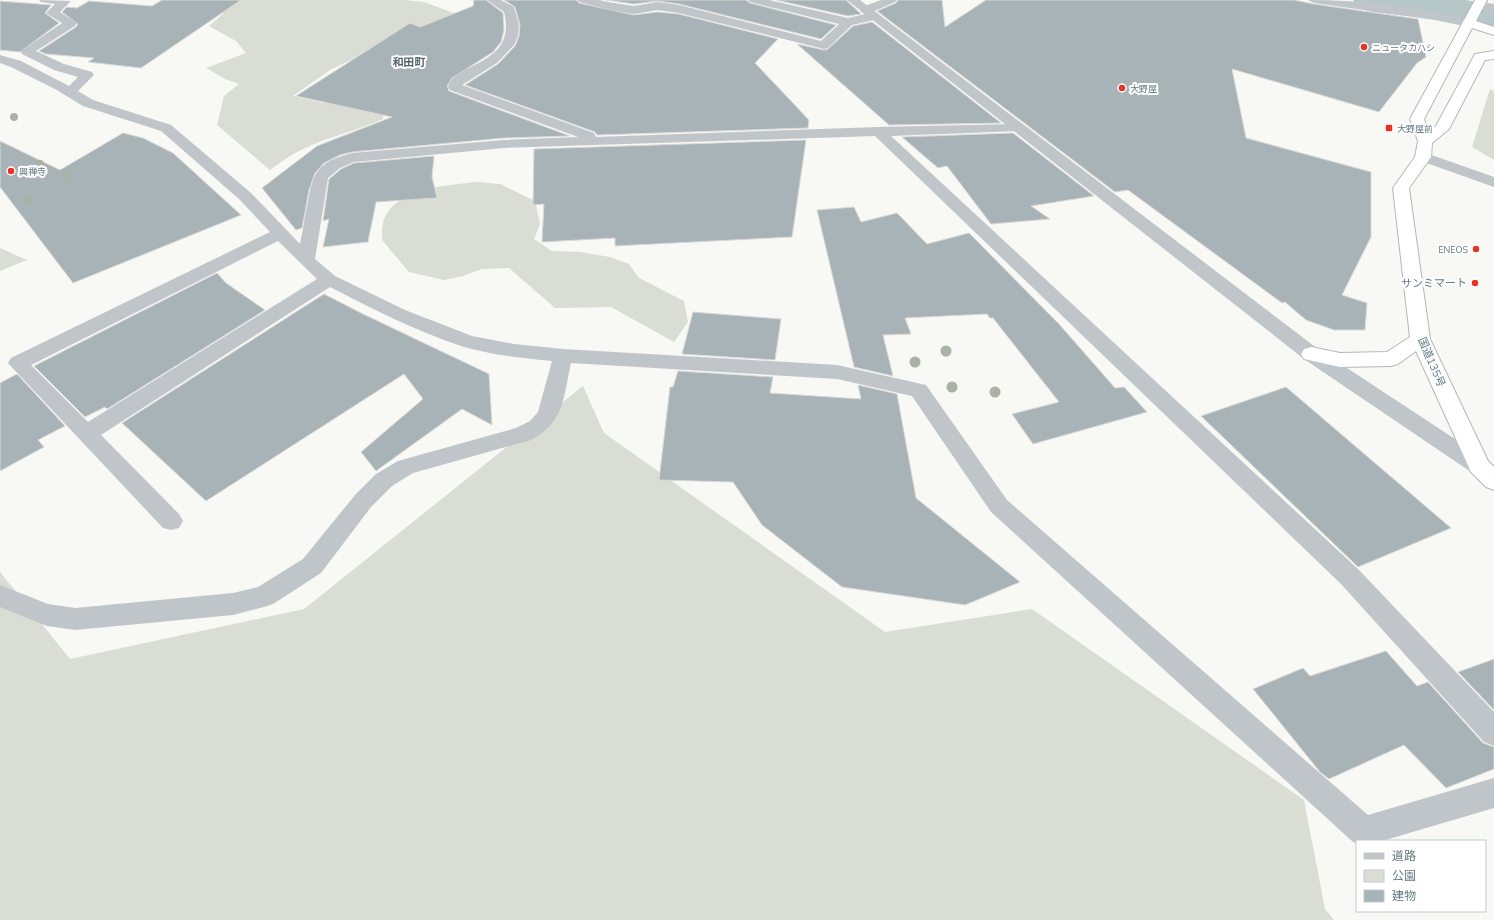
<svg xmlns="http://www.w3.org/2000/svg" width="1494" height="920" font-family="Mulish,'Noto Sans JP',sans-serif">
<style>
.green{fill:#d9ddd4}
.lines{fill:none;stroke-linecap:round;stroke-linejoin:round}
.river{fill:#b6c7c8;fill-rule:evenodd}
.building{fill:#a8b3b7;stroke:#dad9d7}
.trunk-casing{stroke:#b2b8bb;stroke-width:2}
.service{fill:#bfc5c8;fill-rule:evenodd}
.minor{fill:#bfc5c8;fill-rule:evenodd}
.tertiary{fill:#bfc5c8;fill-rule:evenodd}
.trunk{fill:#fff;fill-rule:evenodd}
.tree{fill:#a9b2a4}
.poi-dot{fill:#e73226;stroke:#fff;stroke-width:1.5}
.labels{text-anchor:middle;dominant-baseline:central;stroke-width:4;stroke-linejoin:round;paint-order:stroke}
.far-poi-label{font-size:9px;fill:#627981;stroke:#fff;text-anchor:start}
.far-quarter-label{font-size:11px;font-weight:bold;fill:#54656c;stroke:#fff}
.poi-label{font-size:11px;fill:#627981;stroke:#fff;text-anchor:end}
.street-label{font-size:11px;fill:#627981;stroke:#fff}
</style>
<rect width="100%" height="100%" fill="#f8f8f5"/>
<!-- green -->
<path class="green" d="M 221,0 L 403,0 L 424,2 L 456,14 L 376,59 L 355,58 L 330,70 L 293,96 L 324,103 L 363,91 L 384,108 L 383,119 C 356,131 327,137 301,150 C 290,155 280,163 270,170 L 217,125 L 224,96 L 239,84 L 225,79 L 206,68 L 246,53 L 236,41 L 209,26 L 223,14 Z
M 1490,89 L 1494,91 L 1494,160 L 1472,147 Z
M 477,182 L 500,184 L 535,201 L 540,224 L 534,239 L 552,251 L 580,252 L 610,257 L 629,264 L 639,278 L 684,301 L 688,322 L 674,342 L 611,307 L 555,308 L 509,268 L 482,269 L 463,276 L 444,280 L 409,272 L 382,240 C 382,234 382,225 384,219 C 396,188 450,185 477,182 Z
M 0,248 L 27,260 L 0,271 Z
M 583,386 L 604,433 L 885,632 L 1032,609 L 1304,800 L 1325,909 L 1334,920 L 0,920 L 0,572 L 70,659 L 304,609 Z"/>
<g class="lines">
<!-- river -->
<path class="river" d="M 1353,0 L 1466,0 L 1494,5 L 1494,29 L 1444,20 L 1373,12 L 1359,8 Z"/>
</g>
<!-- building -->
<path class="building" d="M 162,0 L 241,0 L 141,68 L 88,62 L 94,58 L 46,54 L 39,51 L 76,27 L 78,24 L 62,12 L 67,7 L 77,8 L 89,1 L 152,6 Z
M 474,0 L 486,0 L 503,13 L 504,30 L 501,42 L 493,52 L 452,78 L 447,86 L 449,91 L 570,136 L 504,138 L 352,152 L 340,155 L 324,163 L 315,173 L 309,190 L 302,228 L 296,230 L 262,188 L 317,146 L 392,117 L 296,96 L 410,23 L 420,27 L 473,6 Z
M 504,0 L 576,0 L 579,3 L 634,15 L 657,12 L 679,14 L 778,39 L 755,63 L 809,120 L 808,128 L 597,135 L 595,132 L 465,85 L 498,64 L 515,46 L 519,36 L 520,25 L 515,7 Z
M 606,0 L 746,0 L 750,3 L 836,25 L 821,39 L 679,4 L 657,1 L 634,4 Z
M 776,0 L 846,0 L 861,14 L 848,16 Z
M 898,0 L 942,0 L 945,27 L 986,0 L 1294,0 L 1314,4 L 1418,19 L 1426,57 L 1417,63 L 1379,112 L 1232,69 L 1246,138 L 1371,172 L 1371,237 L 1342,295 L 1367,303 L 1365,330 L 1334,330 L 1306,320 L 1285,302 L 1282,303 L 1128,190 L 1115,192 L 877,11 L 896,3 Z
M 0,1 L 51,5 L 45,13 L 59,23 L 20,52 L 0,50 Z
M 872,22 L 1001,123 L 889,125 L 797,44 L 824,50 L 828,49 L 853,26 Z
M 123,133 L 143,138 L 173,153 L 241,215 L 73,283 L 0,187 L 0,141 L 60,170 Z
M 1013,133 L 1094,196 L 1031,206 L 1050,219 L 991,224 L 947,166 L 938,168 L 902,137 Z
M 806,140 L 792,237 L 615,246 L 615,238 L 542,242 L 544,204 L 533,205 L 534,149 Z
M 434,156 L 432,177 L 437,198 L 376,202 L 368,242 L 323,247 L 329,219 L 323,221 L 329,179 L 341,169 L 354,163 Z
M 854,207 L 861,222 L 897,213 L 927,244 L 969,233 L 1059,324 L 1115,388 L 1124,387 L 1147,412 L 1033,444 L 1012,414 L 1059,402 L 993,318 L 990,318 L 987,314 L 905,318 L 911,334 L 883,335 L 893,376 L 854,367 L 817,210 Z
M 217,273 L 226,283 L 265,310 L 107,409 L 105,407 L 85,417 L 34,366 Z
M 324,294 L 363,314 L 489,374 L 492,425 L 462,409 L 376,471 L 361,452 L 423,399 L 404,374 L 206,501 L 122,423 Z
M 693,312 L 781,319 L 775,360 L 682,354 Z
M 678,371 L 773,377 L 770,393 L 861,399 L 858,385 L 897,394 L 916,498 L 1020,582 L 965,605 L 842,587 L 762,525 L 733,482 L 659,480 L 670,387 L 673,387 Z
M 17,374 L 65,426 L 38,440 L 44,447 L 0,471 L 0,383 Z
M 1286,387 L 1451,528 L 1358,567 L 1201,416 Z
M 1386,651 L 1417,686 L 1428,682 L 1483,743 L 1494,747 L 1494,769 L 1446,788 L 1404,745 L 1329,779 L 1320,772 L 1253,689 L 1303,668 L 1310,676 Z
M 1494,659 L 1494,710 L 1458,672 Z"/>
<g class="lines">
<!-- trunk casing -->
<g class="trunk-casing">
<path id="trunk" d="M 1475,0 L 1487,0 L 1476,21 L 1494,27 L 1494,35 L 1472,28 L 1424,119 L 1429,132 L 1436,126 L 1475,54 L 1494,51 L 1494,59 L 1485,60 L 1449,129 L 1432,143 L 1431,157 L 1409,188 L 1430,339 L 1488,461 L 1494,467 L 1494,490 L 1486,487 L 1471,472 L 1416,351 L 1398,364 L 1391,366 L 1340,367 L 1304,359 L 1301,354 L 1304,349 L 1311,347 L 1340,353 L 1387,352 L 1410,337 L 1393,188 L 1415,157 L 1418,141 L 1410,119 Z"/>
</g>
<!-- service -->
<path class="service" d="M 577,0 L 599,0 L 618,4 L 620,7 L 614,11 L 579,2 Z"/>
<!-- minor -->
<path class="minor" d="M 39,0 L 71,1 L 60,12 L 77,23 L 75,26 L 36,51 L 64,64 L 92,72 L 94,75 L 78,91 L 93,100 L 171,125 L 251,193 L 300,244 C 303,230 305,215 308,201 C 314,169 319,162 352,153 L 504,140 L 578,137 L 450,90 L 448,87 C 453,62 518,66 504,12 L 487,0 L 501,0 L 514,7 L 519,25 L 518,36 L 514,45 L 497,63 L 462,85 L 594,133 L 596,137 L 878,127 L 1022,124 L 1024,127 L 1022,130 L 1017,131 L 891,136 L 1359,570 L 1494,712 L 1494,746 L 1484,742 L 1341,584 L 875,136 L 504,148 L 354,162 L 340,168 L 328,178 L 315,259 L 335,276 L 405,310 L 472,336 L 514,344 L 563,349 L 837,365 L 926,385 L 1007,500 L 1368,815 L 1494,778 L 1494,808 L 1382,841 L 1357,841 L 1357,843 L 1353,842 L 991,512 L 912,396 L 837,379 L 571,363 C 563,398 565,421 531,440 L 413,473 L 392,486 L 371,507 L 321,573 L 273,604 L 264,607 L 233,615 L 75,630 L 47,626 L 0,607 L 0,585 L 48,604 L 75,608 L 233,593 L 258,587 L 303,559 L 355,495 L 376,474 L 398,461 L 516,428 L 530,421 L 538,412 L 552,361 C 522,358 490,355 461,346 C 416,331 373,309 330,287 L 101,435 L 179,514 L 183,521 L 179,528 L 171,530 L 163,528 L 8,363 L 11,358 L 270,232 L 239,199 L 161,131 L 83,106 L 55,89 L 11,67 L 0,63 L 0,55 L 21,61 L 69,86 L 78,77 L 54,70 L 22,54 L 21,51 L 62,23 L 46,13 L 55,4 L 41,2 ZM 278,241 L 317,279 L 88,422 L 31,365 Z
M 748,0 L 769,0 L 848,18 L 874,12 L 880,16 L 878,19 L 852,25 L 828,48 L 824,49 L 679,13 L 657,10 L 634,14 L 610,10 L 608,7 L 614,3 L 634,6 L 657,2 L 679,5 L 821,41 L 839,24 L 750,2 Z
M 881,0 L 897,0 L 895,2 L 870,13 L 862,13 L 860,10 L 862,7 Z
M 1308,0 C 1363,0 1420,7 1473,20 L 1475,23 L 1469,27 L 1435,20 L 1314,3 Z
M 1478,1 L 1494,4 L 1494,12 L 1474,7 L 1472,5 Z"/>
<!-- tertiary -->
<path class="tertiary" d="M 847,0 L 860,0 L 1318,349 L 1487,460 L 1490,466 L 1487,472 L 1479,474 L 1471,472 L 1304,359 Z
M 1423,152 L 1494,177 L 1494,187 L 1418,160 L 1415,157 L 1418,154 Z"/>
<!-- trunk -->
<use href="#trunk" class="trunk"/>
</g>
<!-- trees -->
<g class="tree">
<circle cx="14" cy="117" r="4"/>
<circle cx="40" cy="164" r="4"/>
<circle cx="67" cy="174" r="4"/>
<circle cx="27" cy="199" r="4.5"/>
<circle cx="946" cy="351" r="5.5"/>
<circle cx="915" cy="362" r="5.5"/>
<circle cx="952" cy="387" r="5.5"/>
<circle cx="995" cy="392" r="5.5"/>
</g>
<!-- markers -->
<g class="poi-dot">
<circle cx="1364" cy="47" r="4"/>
<circle cx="1122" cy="88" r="4"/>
<rect x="1385" y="124" width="8" height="8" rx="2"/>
<circle cx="11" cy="171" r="4"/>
<circle cx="1476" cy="249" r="4"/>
<circle cx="1475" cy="283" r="4"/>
</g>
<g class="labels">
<!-- far-poi labels -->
<g class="far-poi-label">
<text x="1372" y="47">ニュータカハシ</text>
<text x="1130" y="88">大野屋</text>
<text x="1397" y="128">大野屋前</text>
<text x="19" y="171">興禅寺</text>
<text x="1468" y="249" text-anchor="end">ENEOS</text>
</g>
<!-- far-quarter labels -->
<g class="far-quarter-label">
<text x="409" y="62">和田町</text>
</g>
<!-- poi labels -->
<g class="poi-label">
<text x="1467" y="283">サンミマート</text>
</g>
<!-- street labels -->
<g class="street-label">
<text transform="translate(1432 362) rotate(67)">国道135号</text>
</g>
</g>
<!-- legend -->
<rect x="1356" y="840" width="130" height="72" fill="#ffffff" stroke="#c0c9cd"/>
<rect x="1364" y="853" width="20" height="6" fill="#bfc5c8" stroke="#c0c9cd"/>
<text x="1392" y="860" font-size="12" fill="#627981">道路</text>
<rect x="1364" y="870" width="20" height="12" fill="#d9ddd4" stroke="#c0c9cd"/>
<text x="1392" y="880" font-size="12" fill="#627981">公園</text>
<rect x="1364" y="890" width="20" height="12" fill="#a8b3b7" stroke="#c0c9cd"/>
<text x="1392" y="900" font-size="12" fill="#627981">建物</text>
</svg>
